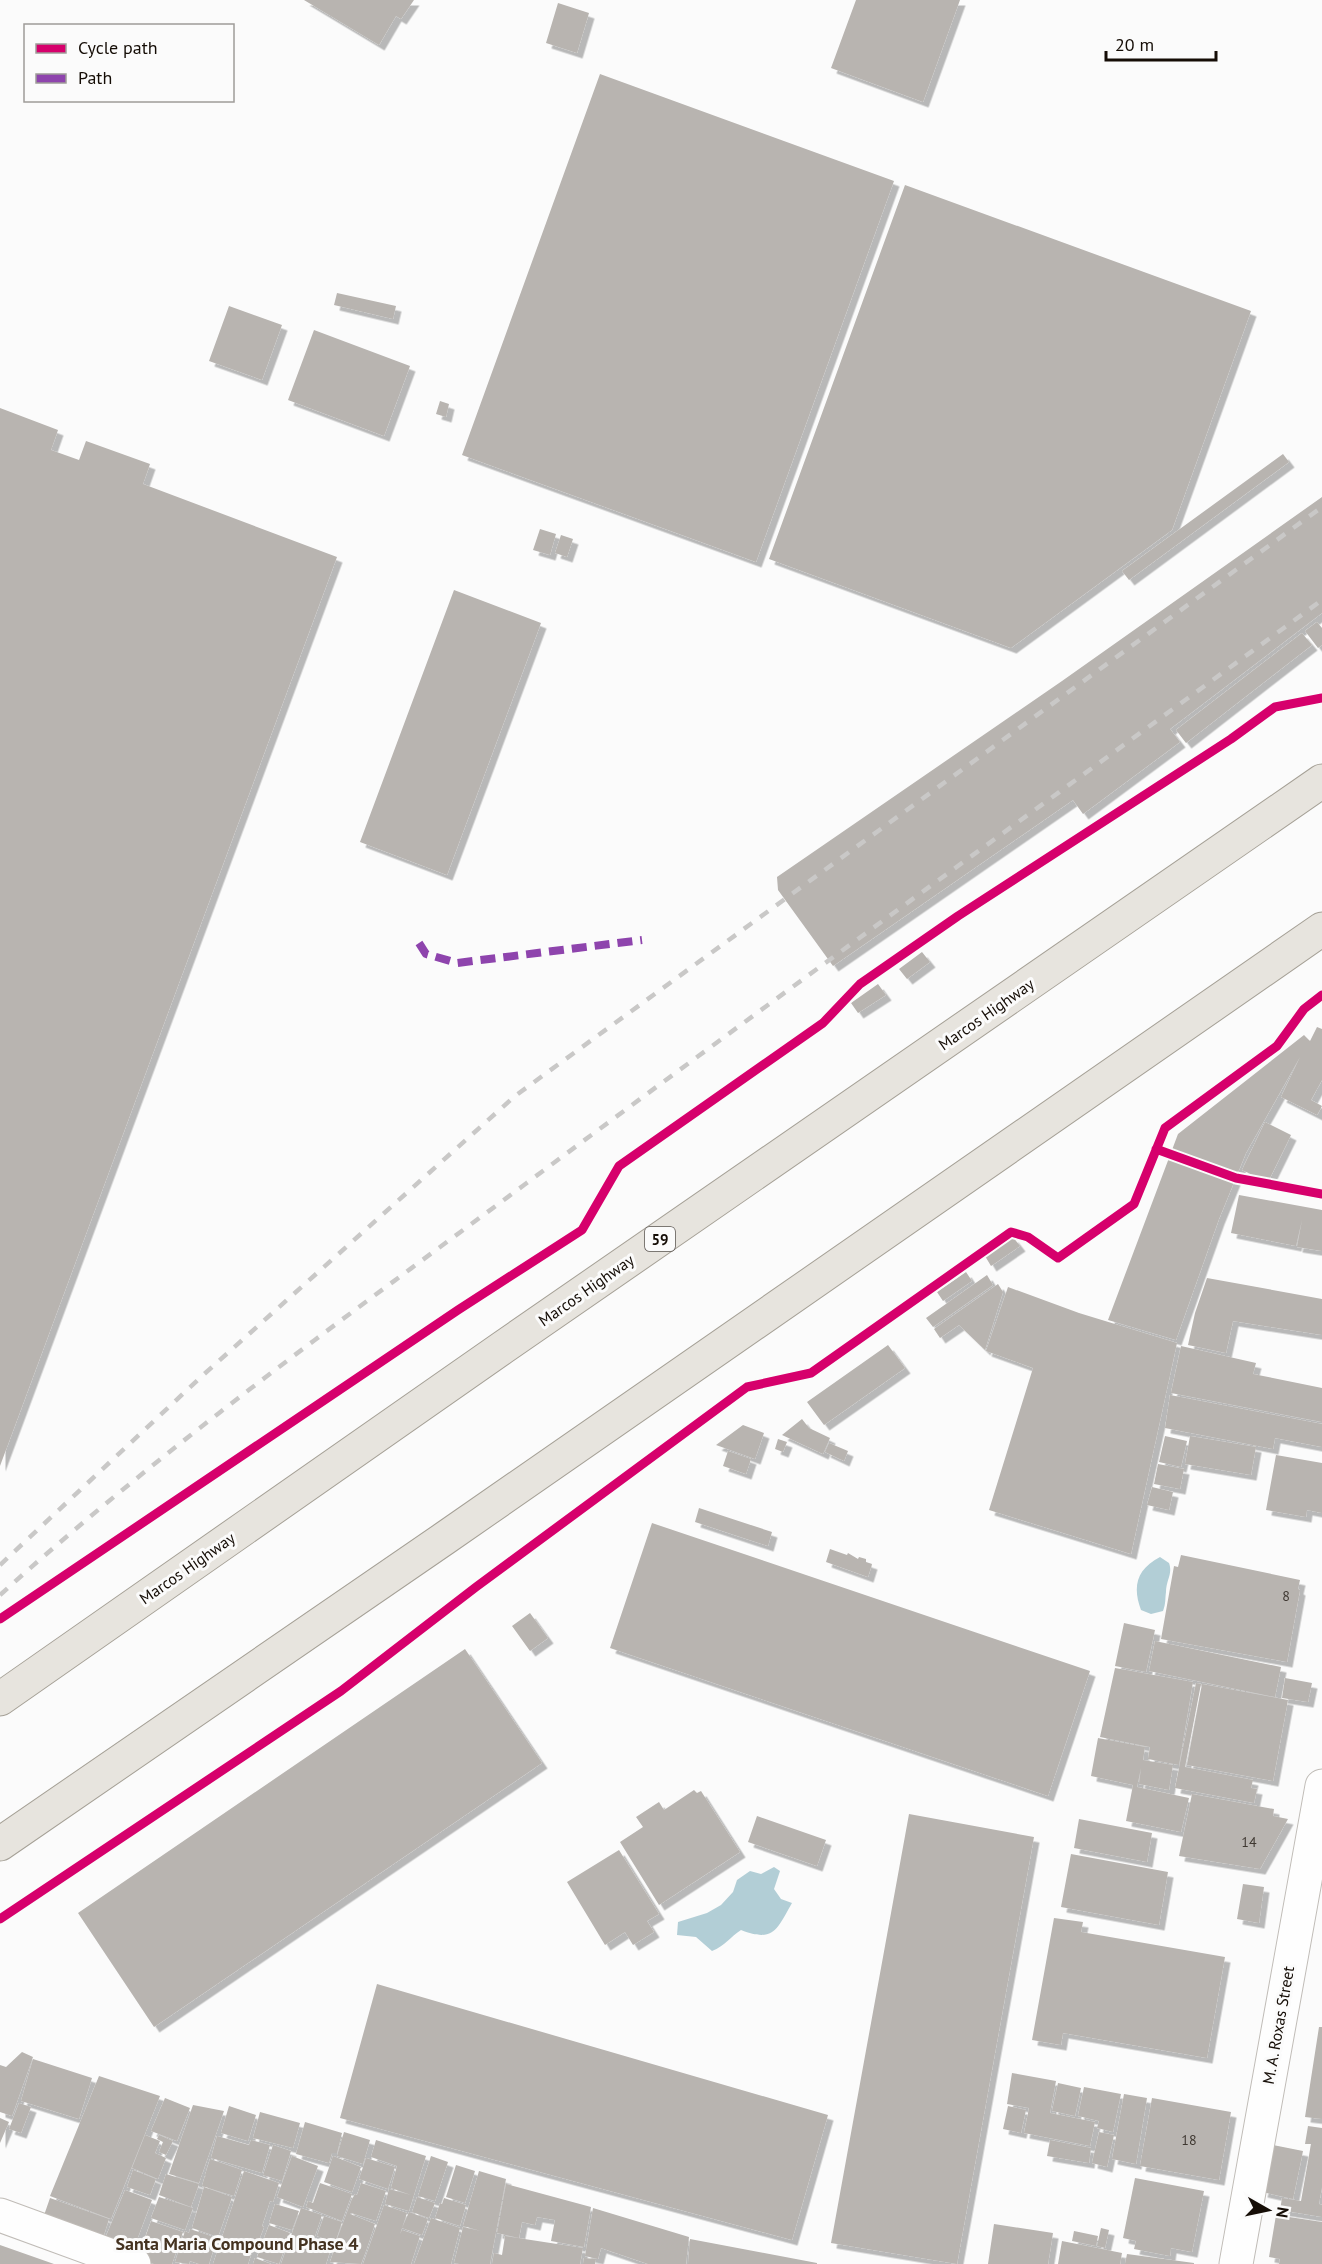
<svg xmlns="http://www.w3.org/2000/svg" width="1322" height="2264" font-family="'PT Sans',sans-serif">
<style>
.water{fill:#b2ced6}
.building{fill:#b8b4b0;filter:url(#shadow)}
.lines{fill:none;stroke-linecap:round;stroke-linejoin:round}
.minor-casing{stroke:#c0bcb7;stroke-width:35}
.major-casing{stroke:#a5a096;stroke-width:35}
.minor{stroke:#fefefe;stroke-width:33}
.major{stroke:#e7e4de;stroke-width:33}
.rail{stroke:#c9c8c7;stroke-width:4.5;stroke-dasharray:10 10;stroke-linecap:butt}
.quiet{stroke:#8e44ad;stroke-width:8;stroke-dasharray:15 8;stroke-linecap:butt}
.cycleway-casing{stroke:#fbfbfb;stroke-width:13}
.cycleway{stroke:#d6006c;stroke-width:9}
.labels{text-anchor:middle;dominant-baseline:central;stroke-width:6;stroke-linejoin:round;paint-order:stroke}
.number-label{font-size:14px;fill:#3e3730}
.shield{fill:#fbfbfb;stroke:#5a5450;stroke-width:1.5}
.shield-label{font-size:15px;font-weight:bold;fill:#150d06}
.street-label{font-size:16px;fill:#150d06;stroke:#fbfbfb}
.neighbourhood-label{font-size:18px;font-weight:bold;fill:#443220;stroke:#fbfbfb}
</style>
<defs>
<filter id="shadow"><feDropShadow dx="5.5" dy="5.5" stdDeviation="0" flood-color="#0004"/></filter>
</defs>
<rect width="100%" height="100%" fill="#fbfbfb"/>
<!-- water -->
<path class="water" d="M 1160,1557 L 1169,1563 C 1173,1574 1166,1580 1166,1592 C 1165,1599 1166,1603 1163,1611 L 1151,1614 L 1141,1610 C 1132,1586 1137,1569 1160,1557 Z
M 774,1867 L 780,1871 L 774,1889 L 781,1899 L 792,1903 C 777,1929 774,1943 741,1930 C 730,1937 725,1946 712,1951 L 696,1937 L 677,1935 L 678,1922 L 707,1913 L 721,1905 L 733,1892 L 737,1880 L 750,1871 L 761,1874 Z"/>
<!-- building -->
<path class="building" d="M 304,0 L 414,0 L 401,19 L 396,16 L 379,45 Z
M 856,0 L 960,0 L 923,102 L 831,68 Z
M 558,3 L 589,13 L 577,53 L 546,43 Z
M 600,74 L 894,181 L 756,562 L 462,455 Z
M 905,185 L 1251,311 L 1172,530 L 1011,648 L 769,559 Z
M 337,293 L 396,306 L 393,319 L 334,305 Z
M 229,306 L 282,325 L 262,380 L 209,361 Z
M 314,330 L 410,366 L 384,436 L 288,400 Z
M 440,401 L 449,404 L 446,417 L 436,414 Z
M 0,408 L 58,430 L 51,450 L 79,460 L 86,441 L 150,464 L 143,484 L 337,557 L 0,1466 Z
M 1283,454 L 1289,462 L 1129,580 L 1122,571 Z
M 1322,497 L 1322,613 L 1170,729 L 1180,742 L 1083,814 L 1073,800 L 833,966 L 778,890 L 777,877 L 1062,681 Z
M 540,529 L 556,534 L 550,555 L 533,550 Z
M 561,535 L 573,539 L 567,557 L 555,553 Z
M 454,590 L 541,623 L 447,875 L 360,842 Z
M 1317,622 L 1322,628 L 1322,645 L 1318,648 L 1305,631 Z
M 1302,633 L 1312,645 L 1186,743 L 1176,730 Z
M 922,952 L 930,962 L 907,979 L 899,969 Z
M 878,984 L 886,995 L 858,1013 L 851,1003 Z
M 1317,1027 L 1322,1029 L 1322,1080 L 1311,1100 L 1322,1106 L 1317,1115 L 1281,1097 L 1300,1057 L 1246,1153 L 1219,1219 L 1176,1340 L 1108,1320 L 1178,1134 L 1304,1035 L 1310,1041 Z
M 1265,1122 L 1291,1135 L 1268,1182 L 1242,1170 Z
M 1239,1195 L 1322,1210 L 1322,1251 L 1297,1247 L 1302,1220 L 1296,1246 L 1231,1233 Z
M 1013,1237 L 1020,1246 L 991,1266 L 985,1256 Z
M 966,1272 L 972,1281 L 943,1301 L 937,1292 Z
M 987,1275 L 993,1285 L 933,1327 L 926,1318 Z
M 1207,1278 L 1322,1299 L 1322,1335 L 1233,1321 L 1226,1353 L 1188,1345 L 1195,1313 Z
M 998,1284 L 1003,1292 L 985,1350 L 959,1325 L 940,1338 L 934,1329 Z
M 1008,1287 L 1079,1313 L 1177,1343 L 1131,1554 L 989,1510 L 1033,1368 L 986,1351 Z
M 888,1345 L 905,1368 L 824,1425 L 807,1402 Z
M 1181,1346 L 1256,1363 L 1253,1374 L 1322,1388 L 1322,1422 L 1171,1393 Z
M 1170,1395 L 1322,1424 L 1322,1447 L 1275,1438 L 1273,1449 L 1165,1428 Z
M 802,1419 L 809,1428 L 830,1438 L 823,1454 L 782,1435 Z
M 743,1425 L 764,1433 L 755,1459 L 716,1445 Z
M 1165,1436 L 1187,1441 L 1181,1467 L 1159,1462 Z
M 1190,1436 L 1256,1447 L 1251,1475 L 1185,1464 Z
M 778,1439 L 787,1442 L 783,1452 L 775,1449 Z
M 829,1443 L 848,1451 L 844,1461 L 825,1452 Z
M 728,1451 L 751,1459 L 746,1474 L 723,1466 Z
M 1276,1455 L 1322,1463 L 1322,1513 L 1307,1510 L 1306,1517 L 1266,1510 Z
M 1158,1464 L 1184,1469 L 1180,1489 L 1154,1484 Z
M 1152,1487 L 1173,1492 L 1169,1510 L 1147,1505 Z
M 699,1508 L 772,1532 L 768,1546 L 695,1522 Z
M 652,1523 L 1090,1671 L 1048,1796 L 610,1648 Z
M 830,1549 L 847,1555 L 848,1553 L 858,1559 L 859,1557 L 866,1559 L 866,1562 L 872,1564 L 868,1577 L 826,1562 Z
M 1181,1555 L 1300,1580 L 1298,1589 L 1300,1590 L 1287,1662 L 1161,1639 L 1174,1566 L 1178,1567 Z
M 530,1613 L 548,1638 L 530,1651 L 512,1626 Z
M 1124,1623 L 1155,1630 L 1146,1672 L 1115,1666 Z
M 1155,1641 L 1281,1667 L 1275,1697 L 1149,1671 Z
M 465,1649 L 542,1763 L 154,2027 L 78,1913 Z
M 1115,1668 L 1193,1682 L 1179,1765 L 1148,1759 L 1150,1747 L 1100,1737 Z
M 1285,1678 L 1312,1683 L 1308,1702 L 1282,1698 Z
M 1196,1683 L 1201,1684 L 1185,1767 L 1253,1780 L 1251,1788 L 1257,1789 L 1254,1803 L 1175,1788 Z
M 1202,1684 L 1288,1700 L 1273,1781 L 1187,1765 Z
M 1098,1738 L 1145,1747 L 1143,1760 L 1173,1765 L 1169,1790 L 1139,1784 L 1141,1768 L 1137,1787 L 1189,1798 L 1181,1832 L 1126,1821 L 1133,1785 L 1091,1776 Z
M 694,1790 L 697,1793 L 701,1791 L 740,1852 L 659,1905 L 620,1842 L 643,1827 L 636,1817 L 659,1802 L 664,1810 Z
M 1192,1794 L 1274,1809 L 1273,1816 L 1288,1819 L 1260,1869 L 1179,1856 Z
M 909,1814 L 1034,1837 L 957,2264 L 831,2243 Z
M 757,1816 L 826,1840 L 817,1866 L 748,1842 Z
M 1079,1819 L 1152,1833 L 1147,1862 L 1074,1848 Z
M 619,1850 L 659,1914 L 647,1921 L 654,1932 L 633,1945 L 625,1932 L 605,1945 L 567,1882 Z
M 1071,1854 L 1168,1872 L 1159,1925 L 1061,1907 Z
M 1243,1884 L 1264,1887 L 1259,1923 L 1237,1919 Z
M 1054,1918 L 1083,1922 L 1081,1932 L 1225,1957 L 1207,2058 L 1063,2033 L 1061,2045 L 1032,2040 Z
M 377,1984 L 828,2115 L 792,2240 L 340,2118 Z
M 1319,2027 L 1322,2027 L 1322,2119 L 1305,2117 Z
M 22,2052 L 33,2057 L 12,2116 L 0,2112 L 0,2065 L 6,2067 Z
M 33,2059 L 92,2078 L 79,2119 L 21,2101 Z
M 1012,2073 L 1056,2081 L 1050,2113 L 1095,2122 L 1090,2146 L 1024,2133 L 1029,2108 L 1007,2104 Z
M 99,2076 L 160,2096 L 111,2219 L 50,2196 Z
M 1058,2083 L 1081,2088 L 1075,2116 L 1052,2111 Z
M 1084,2087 L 1121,2094 L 1113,2132 L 1097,2128 L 1099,2121 L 1078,2116 Z
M 1124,2094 L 1147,2098 L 1136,2164 L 1112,2159 Z
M 165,2098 L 190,2108 L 177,2141 L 151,2131 Z
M 1152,2098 L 1231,2112 L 1219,2180 L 1140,2166 Z
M 19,2103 L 31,2107 L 21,2133 L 9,2129 Z
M 193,2105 L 224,2111 L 199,2183 L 169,2174 Z
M 229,2106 L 256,2115 L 248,2141 L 221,2133 Z
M 1008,2106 L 1026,2110 L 1021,2133 L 1003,2129 Z
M 260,2112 L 300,2123 L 293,2148 L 253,2138 Z
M 0,2118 L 9,2122 L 0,2143 Z
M 305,2122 L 342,2133 L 337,2153 L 332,2153 L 329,2163 L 296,2154 Z
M 1308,2126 L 1322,2128 L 1322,2187 L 1319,2204 L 1322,2205 L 1322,2217 L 1280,2210 L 1282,2198 L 1301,2201 L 1311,2144 L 1305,2144 Z
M 344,2132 L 370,2140 L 363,2164 L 337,2156 Z
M 1099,2132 L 1114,2135 L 1107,2167 L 1092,2163 Z
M 145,2135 L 160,2141 L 155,2153 L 166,2158 L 158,2179 L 132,2168 Z
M 159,2135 L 173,2141 L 166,2155 L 159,2152 L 163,2142 L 157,2139 Z
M 217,2136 L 249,2145 L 251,2140 L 270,2145 L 262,2173 L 211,2158 Z
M 376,2140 L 426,2156 L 409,2211 L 385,2204 L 389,2189 L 411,2195 L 391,2188 L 397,2166 L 371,2157 Z
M 1050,2140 L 1091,2148 L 1089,2163 L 1047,2156 Z
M 273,2145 L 291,2151 L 282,2181 L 263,2175 Z
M 1273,2145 L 1303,2151 L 1293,2199 L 1262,2192 Z
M 292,2156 L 318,2166 L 303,2207 L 277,2197 Z
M 333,2156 L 361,2167 L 352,2192 L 324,2182 Z
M 431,2156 L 448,2162 L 435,2201 L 418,2196 Z
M 366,2158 L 395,2167 L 388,2189 L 359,2179 Z
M 210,2159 L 242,2170 L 234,2196 L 202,2186 L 205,2176 L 206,2177 L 205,2175 Z
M 456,2165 L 475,2171 L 465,2203 L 446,2197 Z
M 133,2170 L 156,2179 L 150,2195 L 127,2187 Z
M 244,2171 L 279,2183 L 273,2202 L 270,2201 L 262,2226 L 264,2227 L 259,2240 L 256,2239 L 248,2264 L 213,2264 Z
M 479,2171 L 506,2179 L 490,2264 L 459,2264 L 454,2263 L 463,2227 L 481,2231 L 463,2226 Z
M 166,2174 L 199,2184 L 191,2207 L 159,2195 Z
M 1135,2178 L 1204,2191 L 1192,2252 L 1171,2248 L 1170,2256 L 1134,2249 L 1136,2241 L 1123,2238 Z
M 320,2183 L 352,2194 L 342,2221 L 306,2207 L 308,2201 L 313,2203 Z
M 361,2183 L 386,2191 L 376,2221 L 351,2213 L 350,2214 L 375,2224 L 366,2251 L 361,2264 L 330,2262 L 337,2241 L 357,2248 L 337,2239 L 352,2199 L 355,2194 L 357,2195 Z
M 506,2184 L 591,2207 L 584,2247 L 551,2241 L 555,2220 L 537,2217 L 535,2225 L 522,2222 L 519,2238 L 497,2233 Z
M 204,2187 L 232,2197 L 218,2237 L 192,2228 Z
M 125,2190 L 152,2200 L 132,2253 L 104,2241 Z
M 159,2197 L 193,2208 L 185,2230 L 151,2218 Z
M 417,2197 L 435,2203 L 429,2218 L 412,2212 Z
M 50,2198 L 109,2219 L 101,2244 L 42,2221 Z
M 444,2198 L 466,2205 L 460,2226 L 435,2218 L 440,2203 L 442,2204 Z
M 275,2204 L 299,2211 L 292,2230 L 269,2223 Z
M 384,2205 L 407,2213 L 400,2234 L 402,2230 L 420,2236 L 411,2264 L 363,2264 Z
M 301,2208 L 322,2215 L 314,2239 L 332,2245 L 326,2264 L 281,2264 Z
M 593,2208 L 689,2237 L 686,2264 L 648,2264 L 601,2248 L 598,2259 L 585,2256 Z
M 409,2212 L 428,2219 L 422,2235 L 402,2228 Z
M 1276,2215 L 1322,2222 L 1322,2264 L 1279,2264 L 1280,2259 L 1269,2257 Z
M 324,2216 L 342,2222 L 335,2243 L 317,2236 Z
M 431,2218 L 460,2228 L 451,2264 L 414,2264 Z
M 151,2221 L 183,2232 L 172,2264 L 154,2264 L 138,2258 Z
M 994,2224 L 1053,2233 L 1048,2264 L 988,2264 Z
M 269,2225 L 290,2233 L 279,2264 L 257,2257 Z
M 1101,2228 L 1109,2230 L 1105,2248 L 1097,2246 Z
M 190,2229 L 217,2238 L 209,2264 L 199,2264 L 190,2261 L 189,2264 L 175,2262 L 185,2231 L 189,2233 Z
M 1074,2231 L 1098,2236 L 1096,2246 L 1072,2241 Z
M 505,2236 L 583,2248 L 580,2264 L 492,2264 L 494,2253 L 502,2255 Z
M 690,2239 L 817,2263 L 817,2264 L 688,2264 Z
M 1062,2241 L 1122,2253 L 1120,2264 L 1058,2264 Z
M 0,2245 L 54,2264 L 0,2264 Z
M 1127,2254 L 1194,2263 L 1194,2264 L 1125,2264 Z
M 255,2258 L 271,2264 L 253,2264 Z
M 584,2258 L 596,2259 L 595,2264 L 583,2264 Z"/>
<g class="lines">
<!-- minor casing -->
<g class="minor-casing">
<path id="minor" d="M 0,2215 L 134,2264
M 1236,2264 L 1322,1786"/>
</g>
<!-- major casing -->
<g class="major-casing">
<path id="major" d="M 0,1699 L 502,1348 L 1322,781
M 0,1844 L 445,1538 L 1322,929"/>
</g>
<!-- minor -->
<use href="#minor" class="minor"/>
<!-- major -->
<use href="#major" class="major"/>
<!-- rail -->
<path class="rail" d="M 0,1565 L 202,1376 L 515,1096 L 1322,507
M 0,1595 C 165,1446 346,1317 524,1185 C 789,988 1056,795 1322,600"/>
<!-- quiet -->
<path class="quiet" d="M 419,943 L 426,954 L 457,963 L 642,940"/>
<!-- cycleway casing -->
<g class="cycleway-casing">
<path id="cycleway" d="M 1156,1149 L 1236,1178 L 1322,1194
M 0,1619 L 458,1310 L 582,1230 L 619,1166 L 823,1023 L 860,984 L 958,916 L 1231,739 L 1275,707 L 1322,698
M 0,1919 L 341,1691 L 476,1587 L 747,1387 L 811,1373 L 1011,1232 L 1028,1237 L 1058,1258 L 1134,1204 L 1165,1128 L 1277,1046 L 1304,1009 L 1322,995"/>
</g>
<!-- cycleway -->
<use href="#cycleway" class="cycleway"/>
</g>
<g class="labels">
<!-- number labels -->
<g class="number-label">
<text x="1286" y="1596">8</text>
<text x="1249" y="1842">14</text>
<text x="1189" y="2140">18</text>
</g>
<!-- shield labels -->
<rect class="shield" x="645" y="1227" width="30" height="24" rx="4.5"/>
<g class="shield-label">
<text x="660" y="1239">59</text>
</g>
<!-- street labels -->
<g class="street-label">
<text transform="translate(986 1014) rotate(-35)">Marcos Highway</text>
<text transform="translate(586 1290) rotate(-35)">Marcos Highway</text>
<text transform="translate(187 1568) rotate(-35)">Marcos Highway</text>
<text transform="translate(1278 2025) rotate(-80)">M. A. Roxas Street</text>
</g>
<!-- neighbourhood labels -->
<g class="neighbourhood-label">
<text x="237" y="2243">Santa Maria Compound Phase 4</text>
</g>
</g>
<!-- legend -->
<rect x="24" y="24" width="210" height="78" fill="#fbfbfb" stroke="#9f9c99" stroke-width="1.5"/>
<rect x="36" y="44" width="30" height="9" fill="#d6006c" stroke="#9f9c99" stroke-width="1.5"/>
<text x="78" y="54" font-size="18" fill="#150d06">Cycle path</text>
<rect x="36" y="74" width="30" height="9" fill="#8e44ad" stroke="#9f9c99" stroke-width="1.5"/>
<text x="78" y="84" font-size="18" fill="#150d06">Path</text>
<!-- north arrow -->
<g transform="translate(1268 2210) rotate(99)" stroke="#fbfbfb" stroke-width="4.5" paint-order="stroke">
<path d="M0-4.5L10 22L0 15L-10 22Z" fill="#150d06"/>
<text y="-9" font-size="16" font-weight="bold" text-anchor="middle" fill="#150d06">N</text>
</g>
<!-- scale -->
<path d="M1106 51v9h110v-9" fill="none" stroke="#150d06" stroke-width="3"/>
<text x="1115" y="51" font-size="18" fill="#150d06" stroke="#fbfbfb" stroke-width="4.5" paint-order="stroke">20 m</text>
</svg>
